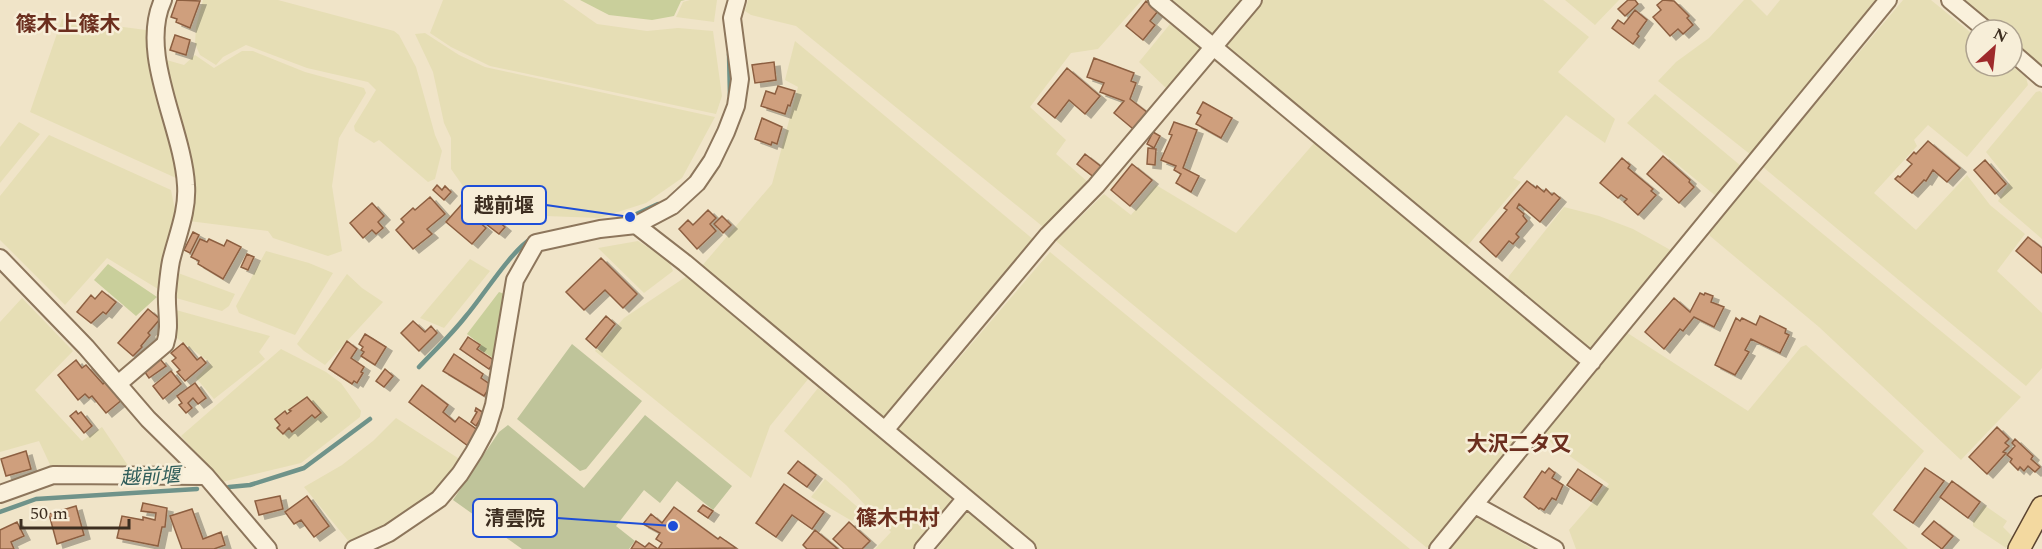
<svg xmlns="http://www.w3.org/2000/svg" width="2042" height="549" font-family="Spectral,'Noto Sans JP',serif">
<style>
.farmland{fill:#e6deb5}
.green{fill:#c9cf9b}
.cemetery{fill:#bfc49a}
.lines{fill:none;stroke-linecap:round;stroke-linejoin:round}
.stream{stroke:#6f938a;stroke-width:4.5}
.building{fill:#cf9f7d;stroke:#8d5f41;stroke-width:1.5;filter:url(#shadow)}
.minor-casing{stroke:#8d765c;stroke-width:20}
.major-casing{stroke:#5b4430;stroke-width:24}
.minor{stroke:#faf1dc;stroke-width:16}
.major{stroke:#f3d9a0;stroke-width:21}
.labels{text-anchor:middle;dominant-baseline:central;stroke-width:5;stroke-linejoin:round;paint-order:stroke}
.water-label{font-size:20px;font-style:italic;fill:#2f5d5a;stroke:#f7eed8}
.quarter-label{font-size:21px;font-weight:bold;fill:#6b2e1e;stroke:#f7eed8}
.leader{fill:none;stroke:#1d4ed8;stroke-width:2}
.callout-dot{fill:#1d4ed8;stroke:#f7eed8;stroke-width:2}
.callout{fill:#f7eed8;stroke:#1d4ed8;stroke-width:2}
.callout-label{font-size:20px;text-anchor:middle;font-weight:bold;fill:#3d2e20}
</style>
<defs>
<filter id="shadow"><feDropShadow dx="6" dy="4" stdDeviation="0" flood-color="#0004"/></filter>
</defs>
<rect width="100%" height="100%" fill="#f0e4c8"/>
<!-- farmland -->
<path class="farmland" d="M 203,0 L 278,0 L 394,31 L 399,35 L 416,67 L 435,135 L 442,151 L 435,179 L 428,182 L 379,140 L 374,143 L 355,131 L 354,126 L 376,90 L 368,82 L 307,68 L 246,45 L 223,57 L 216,65 L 200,55 L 195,44 L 196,27 Z
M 443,0 L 563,0 L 597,24 L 647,31 L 678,28 L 713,31 L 722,96 L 716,114 L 490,66 L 451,47 L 430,33 Z
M 690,0 L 717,0 L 714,22 L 676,17 L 683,2 Z
M 748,0 L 1142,0 L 1098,49 L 1071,53 L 1030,107 L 1066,140 L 1056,154 L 1089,183 L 1046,228 L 1042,226 L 796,26 L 751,15 L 745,11 Z
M 1168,0 L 1241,0 L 1211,36 Z
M 1261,0 L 1543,0 L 1589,37 L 1558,72 L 1615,119 L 1605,143 L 1566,115 L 1513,178 L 1521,182 L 1464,250 L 1223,46 Z
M 1565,0 L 1619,0 L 1595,25 Z
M 1744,0 L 1751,0 L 1767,16 L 1780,0 L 1881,0 L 1751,155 L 1658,81 L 1676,62 L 1709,38 Z
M 1903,0 L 1931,0 L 1976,37 L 1976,66 L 2012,66 L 2026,77 L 2028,85 L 1967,157 L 1928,125 L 1914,140 L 1917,146 L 1874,193 L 1916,230 L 1967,175 L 1990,205 L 2025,234 L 1997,271 L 2042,313 L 2042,368 L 2026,386 L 1763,167 Z
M 1960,0 L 2042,0 L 2042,69 L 2012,44 L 2012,30 L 1996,30 Z
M 62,19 L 146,30 L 151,76 L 170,131 L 178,174 L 176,178 L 30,112 Z
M 1170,24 L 1202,48 L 1201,53 L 1168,90 L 1139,62 Z
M 425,33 L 459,55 L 485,67 L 715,117 L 682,178 L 646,203 L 599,218 L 546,216 L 498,201 L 463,186 L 451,169 L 451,138 L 444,123 L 433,72 L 415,34 Z
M 795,41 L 1034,240 L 884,422 L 701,267 L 772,184 L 798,87 L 785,80 Z
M 242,51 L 253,51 L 305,72 L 364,88 L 366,93 L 339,138 L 332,186 L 342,251 L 328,256 L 273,238 L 268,231 L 189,221 L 193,176 L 190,147 L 168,84 L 163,59 L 184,65 L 195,55 L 214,68 Z
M 2040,91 L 2042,93 L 2042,239 L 1998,201 L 2010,182 L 1986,152 L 2036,92 Z
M 1655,94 L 1741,166 L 1717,197 L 1627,123 Z
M 19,122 L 40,134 L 0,183 L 0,147 Z
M 49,135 L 171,190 L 175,210 L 158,289 L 107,258 L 65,305 L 0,240 L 0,196 Z
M 1315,142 L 1583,363 L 1427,548 L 1056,241 L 1104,194 L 1131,215 L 1156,185 L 1236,233 Z
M 1755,178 L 2021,397 L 1961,460 L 1819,327 L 1710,236 L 1709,231 Z
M 1564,207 L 1599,216 L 1633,229 L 1674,252 L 1586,352 L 1507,283 L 1509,276 Z
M 638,241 L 669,261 L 673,271 L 644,293 L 598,248 Z
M 266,251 L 309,263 L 333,273 L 295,335 L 239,313 L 236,306 Z
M 1050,252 L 1410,549 L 1037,549 L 897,431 Z
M 470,259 L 490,271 L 444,328 L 420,318 Z
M 178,273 L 235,294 L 229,306 L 222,311 L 176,298 L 172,287 Z
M 347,274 L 362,288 L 383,302 L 325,365 L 304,351 L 297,344 Z
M 687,276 L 809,378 L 770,426 L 751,478 L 595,351 L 624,318 Z
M 22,298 L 73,351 L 35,390 L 82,441 L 102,427 L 129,467 L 53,471 L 39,441 L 0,452 L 0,322 Z
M 176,310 L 270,336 L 259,352 L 265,359 L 214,399 L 196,378 L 211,363 L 178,339 L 175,333 Z
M 1626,332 L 1748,411 L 1801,347 L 1806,345 L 1924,451 L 1872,514 L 1908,549 L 1576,549 L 1569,530 L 1609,484 L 1540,435 Z
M 281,349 L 326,372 L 341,383 L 361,411 L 360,417 L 301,463 L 222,482 L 181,436 Z
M 818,388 L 949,496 L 953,505 L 917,549 L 875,549 L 891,532 L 846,485 L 784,431 Z
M 396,418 L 461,460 L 435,494 L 388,527 L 350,543 L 304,487 L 342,465 L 373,441 Z
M 825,479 L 861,510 L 852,521 L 811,497 Z
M 1984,505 L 2007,521 L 2003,527 L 2013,537 L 2006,548 L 1973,526 L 1973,521 Z
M 971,512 L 1015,549 L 937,549 L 965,514 Z
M 1475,516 L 1532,549 L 1447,549 Z"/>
<!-- green -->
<path class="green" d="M 580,0 L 685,0 L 681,1 L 674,16 L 652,20 L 609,15 Z
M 108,264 L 157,297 L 136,316 L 94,280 Z
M 499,292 L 507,295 L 499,362 L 479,349 L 481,345 L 467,334 Z"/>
<!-- cemetery -->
<path class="cemetery" d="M 572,344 L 642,401 L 586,469 L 580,471 L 517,419 Z
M 645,415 L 732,486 L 713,510 L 677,481 L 660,503 L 644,490 L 616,526 L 635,541 L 629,549 L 522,549 L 453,500 L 499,432 L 508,425 L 584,488 Z"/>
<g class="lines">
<!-- stream -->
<path class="stream" d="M 729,54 L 730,96
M 622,219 L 630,217 L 658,204
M 419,367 C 435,350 452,334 466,316 C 484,295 510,252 532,238
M 229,487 L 250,485 L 304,468 L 370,419
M 0,512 L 36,499 L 197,489"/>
</g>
<!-- building -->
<path class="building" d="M 177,0 L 200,1 L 190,28 L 176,22 L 177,19 L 171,17 Z
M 1628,0 L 1635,0 L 1638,4 L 1625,16 L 1618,9 Z
M 1663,0 L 1674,1 L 1689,16 L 1687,18 L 1693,25 L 1683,34 L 1678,29 L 1670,36 L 1653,17 L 1661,10 L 1657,5 Z
M 1146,1 L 1158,11 L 1150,21 L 1155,25 L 1143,40 L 1126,26 Z
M 1635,10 L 1647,20 L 1637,34 L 1639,36 L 1633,44 L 1612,28 L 1618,20 L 1624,24 Z
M 175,35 L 190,40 L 186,55 L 170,50 Z
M 1094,58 L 1134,73 L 1131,81 L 1136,83 L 1130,99 L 1152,116 L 1138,133 L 1114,113 L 1124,101 L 1100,92 L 1104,83 L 1087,77 Z
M 774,62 L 776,80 L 755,83 L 752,65 Z
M 1067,68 L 1100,96 L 1085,114 L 1069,100 L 1055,118 L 1038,104 Z
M 778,86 L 795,91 L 790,106 L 788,105 L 785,114 L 761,106 L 766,91 L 775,94 Z
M 1203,102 L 1232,118 L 1221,138 L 1196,124 L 1201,115 L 1197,113 Z
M 762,118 L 782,127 L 777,144 L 772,142 L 771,145 L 755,139 Z
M 1174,122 L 1197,130 L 1183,168 L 1199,176 L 1191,192 L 1176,183 L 1181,174 L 1174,170 L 1176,166 L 1161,160 L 1172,135 L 1169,134 Z
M 1153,132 L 1160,136 L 1154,148 L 1147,144 Z
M 1928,141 L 1960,168 L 1947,182 L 1933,170 L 1926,181 L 1924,180 L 1912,193 L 1895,179 L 1898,176 L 1900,177 L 1912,164 L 1907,160 L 1914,152 L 1916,154 Z
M 1148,148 L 1156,149 L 1155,165 L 1147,164 Z
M 1085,154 L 1103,168 L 1095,178 L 1077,164 Z
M 1663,156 L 1690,180 L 1689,182 L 1694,187 L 1679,203 L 1647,174 Z
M 1622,158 L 1630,165 L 1628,168 L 1653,189 L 1651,191 L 1656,195 L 1638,215 L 1624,202 L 1627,199 L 1621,195 L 1618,198 L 1600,183 Z
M 1985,160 L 2006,184 L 1995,194 L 1974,170 Z
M 1132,164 L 1152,180 L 1130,206 L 1111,190 Z
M 1527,181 L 1536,188 L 1537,186 L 1544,192 L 1546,189 L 1552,195 L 1554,193 L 1560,198 L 1540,222 L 1519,204 L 1517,208 L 1524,214 L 1523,216 L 1527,221 L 1516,234 L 1519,237 L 1513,244 L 1509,241 L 1496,257 L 1480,242 L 1507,210 L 1504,208 Z
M 437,185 L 442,190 L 445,186 L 451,192 L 444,200 L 433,190 Z
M 430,197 L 445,214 L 427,229 L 432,234 L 413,249 L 396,230 L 404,222 L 401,219 L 413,208 L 415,210 Z
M 372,203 L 384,216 L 378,222 L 383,228 L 376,234 L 372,230 L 363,238 L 350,223 Z
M 462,204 L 479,217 L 477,220 L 486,228 L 472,244 L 446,222 Z
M 708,210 L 716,218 L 710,224 L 716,231 L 697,249 L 679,229 L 688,220 L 693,225 Z
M 492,216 L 505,227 L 499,234 L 486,224 Z
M 722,216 L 731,225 L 723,233 L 714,224 Z
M 193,232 L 199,235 L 190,253 L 184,250 Z
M 2028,237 L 2042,248 L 2042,273 L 2016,251 Z
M 200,239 L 207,242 L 209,239 L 224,246 L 227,240 L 241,247 L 223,279 L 198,264 L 199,261 L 191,257 Z
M 247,254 L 254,257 L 248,270 L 241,267 Z
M 601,258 L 637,294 L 623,308 L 605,290 L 584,310 L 566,292 Z
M 102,291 L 116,302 L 106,314 L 103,312 L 91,323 L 77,312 L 91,295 L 95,299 Z
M 1700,293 L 1704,295 L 1705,293 L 1713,296 L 1711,302 L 1724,307 L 1714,327 L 1694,317 L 1683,331 L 1680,329 L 1664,349 L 1645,332 L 1674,298 L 1690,312 Z
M 148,309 L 160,319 L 148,333 L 150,335 L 141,346 L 142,347 L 133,356 L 118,343 Z
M 606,316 L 615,324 L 596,348 L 586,339 Z
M 1760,316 L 1786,329 L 1785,333 L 1789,335 L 1780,353 L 1751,339 L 1745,350 L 1749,352 L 1735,375 L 1715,365 L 1736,318 L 1740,321 L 1742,318 L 1756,325 Z
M 413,321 L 425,332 L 431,326 L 437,333 L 419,351 L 401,333 Z
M 365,334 L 386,347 L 375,365 L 361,356 L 364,352 L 361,350 L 363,347 L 359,344 Z
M 468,337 L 480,345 L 477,349 L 495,361 L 489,369 L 460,349 Z
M 347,341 L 357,349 L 351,358 L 364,367 L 361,372 L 363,373 L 357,383 L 354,381 L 352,384 L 329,369 Z
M 183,343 L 197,360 L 201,357 L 206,363 L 185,381 L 177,372 L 180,370 L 172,361 L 176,358 L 171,353 Z
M 454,354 L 483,374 L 481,378 L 491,385 L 484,396 L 443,371 Z
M 160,359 L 166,366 L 149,378 L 144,371 Z
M 76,360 L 82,368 L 86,365 L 103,384 L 107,380 L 123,399 L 106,413 L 92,396 L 89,398 L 85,394 L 78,400 L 58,375 Z
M 385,369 L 393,376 L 384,387 L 376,381 Z
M 171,371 L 181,384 L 163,399 L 153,386 Z
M 195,383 L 206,398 L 198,404 L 193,398 L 188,403 L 192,408 L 186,413 L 179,405 L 182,403 L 177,396 Z
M 422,385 L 448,405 L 443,412 L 455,422 L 459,417 L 479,431 L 468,446 L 409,402 Z
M 307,397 L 321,413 L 315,418 L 312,415 L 292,432 L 289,428 L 283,434 L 277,428 L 280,425 L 275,419 L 285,411 L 287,414 L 291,411 L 289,410 Z
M 476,408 L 484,413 L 476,426 L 471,422 L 477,412 L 475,411 Z
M 76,411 L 78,414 L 81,412 L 92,426 L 84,433 L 70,416 Z
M 1997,427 L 2009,439 L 2005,443 L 2009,446 L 2003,452 L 2006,453 L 1987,474 L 1969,457 Z
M 2015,439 L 2033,456 L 2031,459 L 2040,467 L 2035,472 L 2028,466 L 2024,471 L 2020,467 L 2018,470 L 2010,462 L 2012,459 L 2007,455 L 2015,446 L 2012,443 Z
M 26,451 L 31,469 L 6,476 L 1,459 Z
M 798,461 L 816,475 L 807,487 L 788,473 Z
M 1549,468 L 1555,473 L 1552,478 L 1563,485 L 1556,500 L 1552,498 L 1544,510 L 1540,508 L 1539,509 L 1524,497 L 1542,471 L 1545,473 Z
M 1925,468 L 1944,481 L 1913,523 L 1894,510 Z
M 1578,469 L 1602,485 L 1591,501 L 1567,485 Z
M 1952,481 L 1980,502 L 1968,518 L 1940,497 Z
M 784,484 L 824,512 L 812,529 L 792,515 L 776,537 L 756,523 Z
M 280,496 L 283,509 L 259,515 L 255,501 Z
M 307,496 L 329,526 L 314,537 L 301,520 L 294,524 L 285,512 Z
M 143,503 L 167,508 L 165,527 L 162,527 L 158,546 L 117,538 L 122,516 L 143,520 L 143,517 L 155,520 L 156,513 L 141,511 Z
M 703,505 L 713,511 L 708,518 L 698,511 Z
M 76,506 L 84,535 L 57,544 L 49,514 Z
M 674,507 L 718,539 L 720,537 L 736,548 L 658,549 L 662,543 L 656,539 L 660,533 L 643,524 L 651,514 L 662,523 Z
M 192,509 L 203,539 L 221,532 L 225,545 L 214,549 L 182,549 L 170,516 Z
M 1934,521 L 1953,536 L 1942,549 L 1922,534 Z
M 17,522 L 24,536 L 11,542 L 14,549 L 0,549 L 0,530 Z
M 849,522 L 870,541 L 862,549 L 844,549 L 833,539 Z
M 815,530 L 838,549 L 807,549 L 803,545 Z
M 636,541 L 645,547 L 649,543 L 658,549 L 631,549 Z"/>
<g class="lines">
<!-- minor casing -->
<g class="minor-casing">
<path id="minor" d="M 1157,0 L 1592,362
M 1950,0 L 1986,30
M 2012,52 L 2042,78
M 636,225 L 685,263 L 1027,549
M 0,258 L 86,347 L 148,419 L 206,476 L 268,549
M 118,384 L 165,344 C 171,327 166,311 167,293 C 168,283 169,271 171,261 C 177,236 188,211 186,185 C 183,128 138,54 163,0
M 885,430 L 1048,235 L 1096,186 L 1253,0
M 0,494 L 53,475 L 206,476
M 1475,505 L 1555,549
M 354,549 L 389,533 L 439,499 L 460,474 L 474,452 L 487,428 L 494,405 L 515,280 L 536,243 L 600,229 L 636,225 L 672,206 L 697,183 L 712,161 L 726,132 L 736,106 L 740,79 L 732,18 L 737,0
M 923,549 L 966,498
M 1438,549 L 1888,0"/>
</g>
<!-- major casing -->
<g class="major-casing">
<path id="major" d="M 2019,549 L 2042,507"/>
</g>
<!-- minor -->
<use href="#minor" class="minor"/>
<!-- major -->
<use href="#major" class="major"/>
</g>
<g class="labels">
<!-- water labels -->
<g class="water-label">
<text transform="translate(150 477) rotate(-3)">越前堰</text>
</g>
<!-- quarter labels -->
<g class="quarter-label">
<text x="68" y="25">篠木上篠木</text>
<text x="1519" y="445">大沢二タ又</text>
<text x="898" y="519">篠木中村</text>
</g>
</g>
<!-- callouts -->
<path class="leader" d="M630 217L546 205M673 526L557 518"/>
<g class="callout-dot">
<circle cx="630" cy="217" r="6"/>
<circle cx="673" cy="526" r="6"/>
</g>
<g class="callout">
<rect x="462" y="186" width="84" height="38" rx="6"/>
<rect x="473" y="499" width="84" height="38" rx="6"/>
</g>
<g class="callout-label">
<text x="504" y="212">越前堰</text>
<text x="515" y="525">清雲院</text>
</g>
<!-- north arrow -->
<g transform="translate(1994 48) rotate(27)"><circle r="28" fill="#f7eed8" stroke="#ada18e" stroke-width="1.5"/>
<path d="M0-4.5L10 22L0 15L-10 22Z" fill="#9e2a2b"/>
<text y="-9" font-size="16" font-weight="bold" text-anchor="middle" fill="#3d2e20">N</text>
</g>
<!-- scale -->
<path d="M21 519v9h108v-9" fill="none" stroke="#3d2e20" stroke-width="3"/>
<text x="30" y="519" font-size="18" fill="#3d2e20" stroke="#f7eed8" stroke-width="4.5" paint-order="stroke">50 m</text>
</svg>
